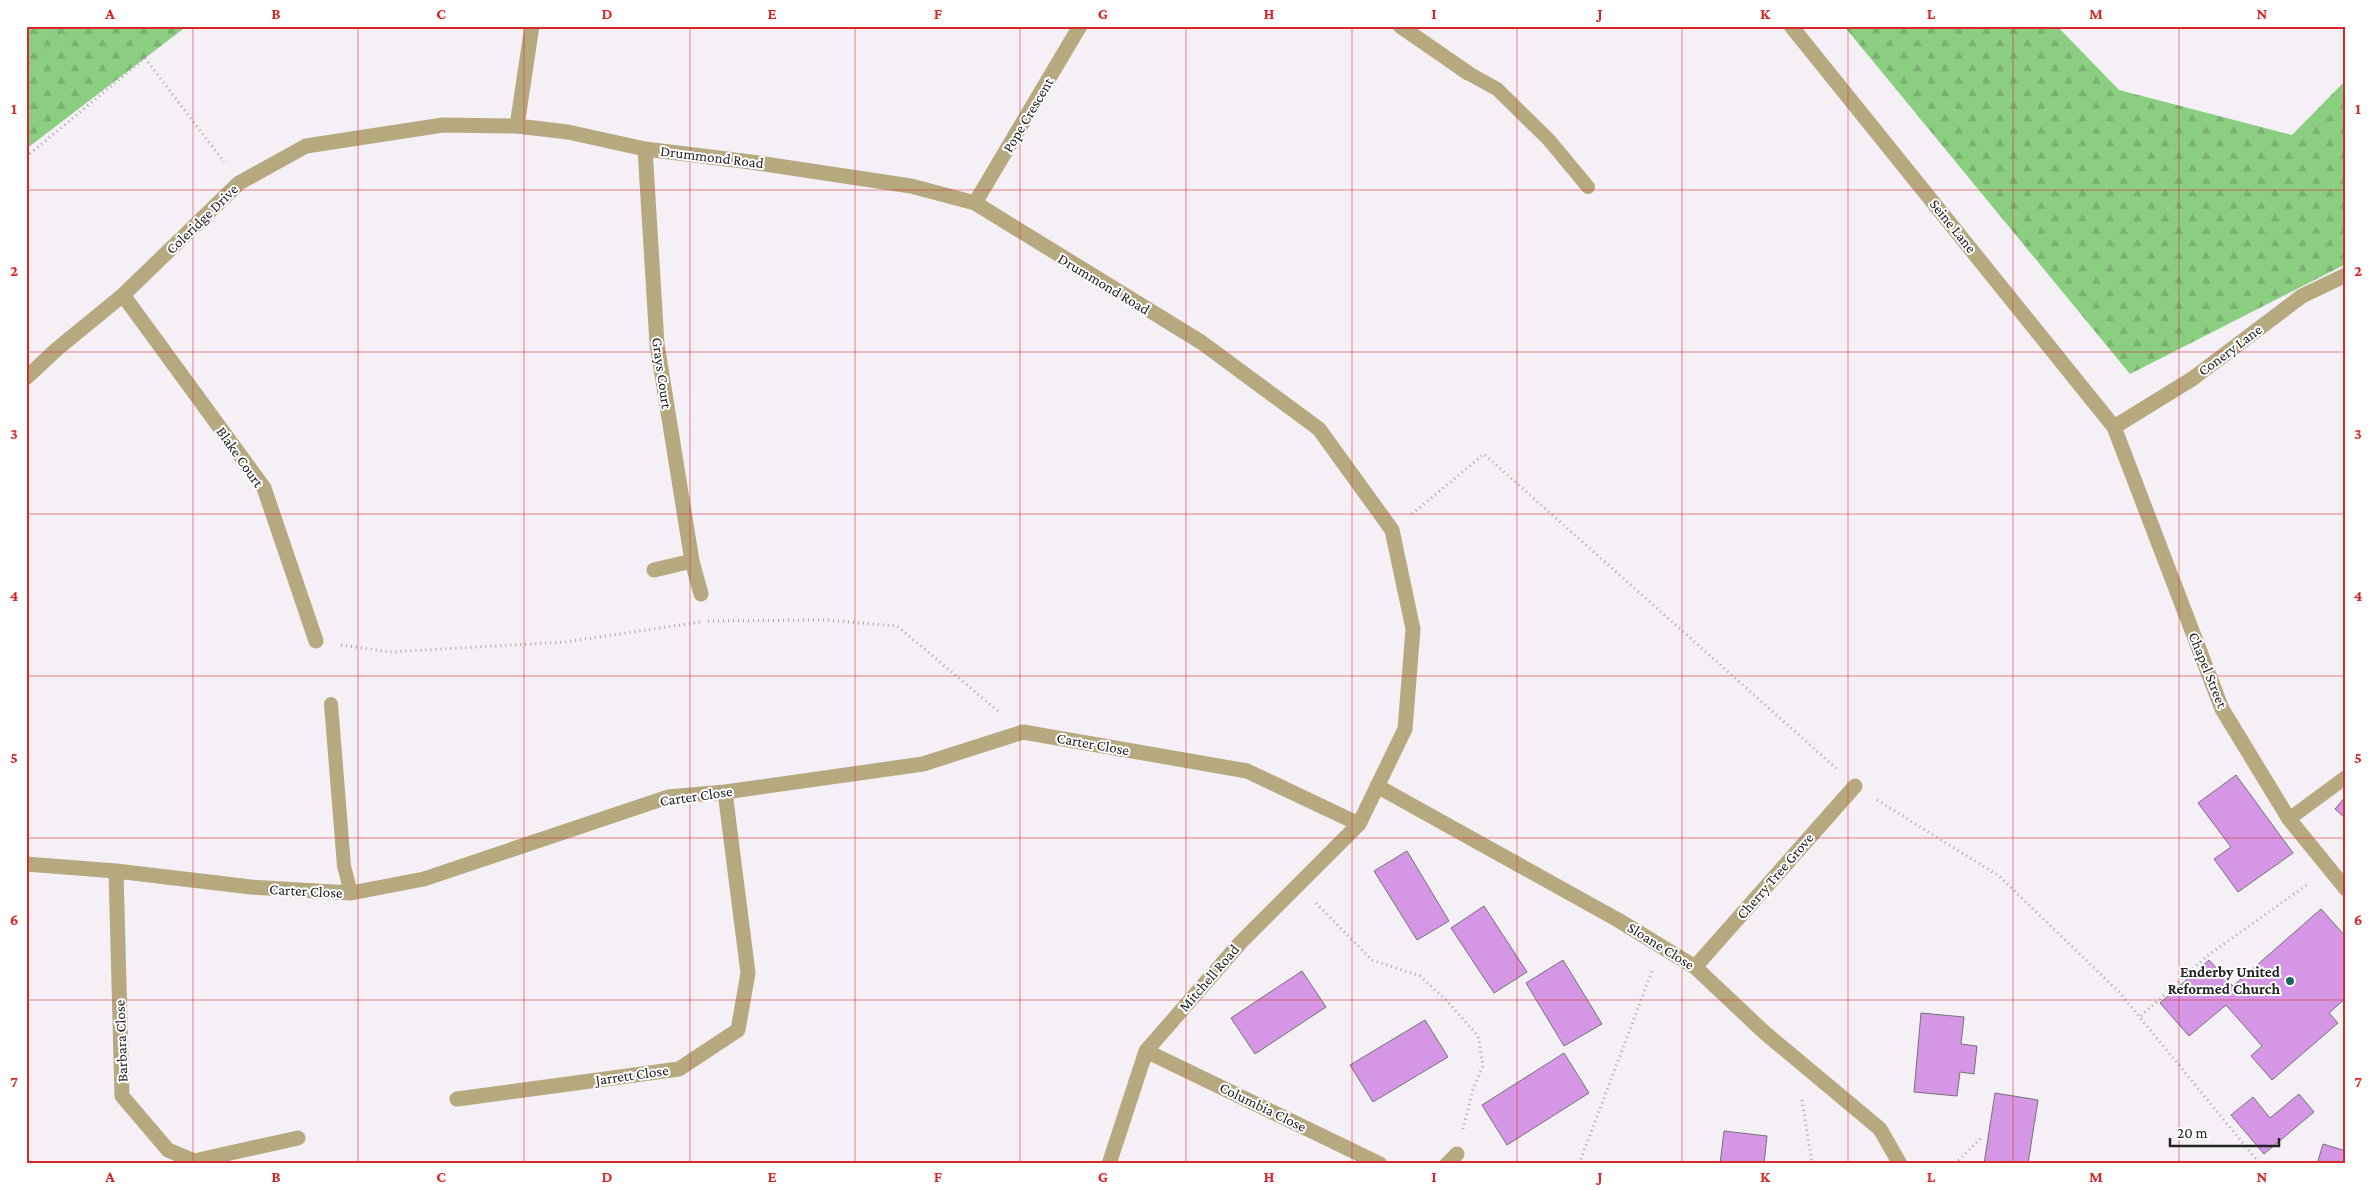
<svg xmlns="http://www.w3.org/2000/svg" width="2372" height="1190" font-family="'Crimson Pro',serif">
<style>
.forest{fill:url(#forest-firs)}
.building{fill:#d597e5;stroke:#757276}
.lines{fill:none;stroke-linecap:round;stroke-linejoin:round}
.path{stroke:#a9a6aa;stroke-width:3;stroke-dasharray:1 4;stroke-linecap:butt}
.service{stroke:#b6a980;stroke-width:14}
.minor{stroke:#b6a980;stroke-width:15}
.grid{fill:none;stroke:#d62828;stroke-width:1;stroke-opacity:0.55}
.poi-dot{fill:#176664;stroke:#fff;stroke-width:2}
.labels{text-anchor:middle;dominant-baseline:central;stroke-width:4;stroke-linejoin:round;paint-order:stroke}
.street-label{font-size:15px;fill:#232224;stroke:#fff}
.poi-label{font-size:15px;font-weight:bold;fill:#232224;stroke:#fff;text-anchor:end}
.neatline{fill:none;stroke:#d62828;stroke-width:2}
.grid-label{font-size:16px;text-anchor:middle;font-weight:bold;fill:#d62828}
</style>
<defs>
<pattern id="forest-firs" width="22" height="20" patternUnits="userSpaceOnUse" patternTransform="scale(1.25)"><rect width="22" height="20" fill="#8bce81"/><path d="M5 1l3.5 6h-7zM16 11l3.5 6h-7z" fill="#78b16f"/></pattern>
</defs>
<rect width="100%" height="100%" fill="#f4f0f5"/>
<!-- forest -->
<path class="forest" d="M 26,26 L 187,26 L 26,149 Z
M 1844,26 L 2057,26 L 2119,90 L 2292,135 L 2346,80 L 2346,264 L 2130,374 Z"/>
<!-- building -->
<path class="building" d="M 2236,775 L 2293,853 L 2238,892 L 2214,859 L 2231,847 L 2198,803 Z
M 2346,796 L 2346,819 L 2335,809 Z
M 1407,851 L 1449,921 L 1417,940 L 1374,871 Z
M 1484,906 L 1527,972 L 1494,993 L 1451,928 Z
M 2321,909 L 2346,937 L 2346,998 L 2329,1013 L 2338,1023 L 2272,1080 L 2251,1056 L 2262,1046 L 2226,1005 L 2189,1036 L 2160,1003 L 2209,960 L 2233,986 Z
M 1563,960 L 1602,1024 L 1564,1046 L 1526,983 Z
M 1302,971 L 1326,1007 L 1255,1054 L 1231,1018 Z
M 1921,1013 L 1964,1017 L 1961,1044 L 1977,1046 L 1974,1074 L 1960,1072 L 1957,1096 L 1914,1092 Z
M 1425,1020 L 1448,1057 L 1373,1102 L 1350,1065 Z
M 1564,1053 L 1589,1093 L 1507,1145 L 1482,1105 Z
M 1995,1093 L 2038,1100 L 2028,1164 L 1984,1164 Z
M 2299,1094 L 2314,1112 L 2264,1154 L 2231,1115 L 2253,1097 L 2270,1118 Z
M 1724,1131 L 1767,1136 L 1764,1164 L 1720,1164 Z
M 2323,1144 L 2346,1151 L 2346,1164 L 2317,1164 Z"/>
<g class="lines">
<!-- path -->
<path class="path" d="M 26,67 L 67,26
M 26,157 L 145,58 L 224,162
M 1412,514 L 1484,454 L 1837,769
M 708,621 L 825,620 L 897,626 L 998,711
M 341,645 L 390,652 L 565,642 L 700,622
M 1877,800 L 1999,876 L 2119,992 L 2260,1164
M 1316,903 L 1372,960 L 1420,976 L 1447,1001 L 1478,1036 L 1483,1066 L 1473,1089 L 1463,1129
M 2141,1016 L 2207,956 L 2308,884
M 1802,1100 L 1812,1164
M 1579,1164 L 1652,971
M 1955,1164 L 1982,1137"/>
<!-- service -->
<path class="service" d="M 1468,73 L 1497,89 L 1549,140 L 1588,187
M 331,704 L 344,866 L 351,893
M 2289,819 L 2346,777"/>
<!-- minor -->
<path class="minor" d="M 1400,26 L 1468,73
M 1791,26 L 2114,427 L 2222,709 L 2289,819 L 2346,889
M 517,126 L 532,26
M 645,149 L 657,344 L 692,561 L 701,594
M 975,203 L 1080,26
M 123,295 L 264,488 L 316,641
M 26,378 L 57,349 L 123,295 L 239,183 L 306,146 L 443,125 L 517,126 L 568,132 L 645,149 L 751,162 L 911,186 L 975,203 L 1201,342 L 1319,429 L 1392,530 L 1413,629 L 1405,729 L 1359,824 L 1241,942 L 1146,1051 L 1109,1164
M 2114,427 L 2192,379 L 2302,296 L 2346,275
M 654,570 L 692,561
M 1377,786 L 1618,920 L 1695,967 L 1765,1033 L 1880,1129 L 1900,1164
M 26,864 L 116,871 L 251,887 L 351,893 L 424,879 L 668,797 L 725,792 L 923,764 L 1023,732 L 1247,771 L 1359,824
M 116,871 L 122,1096 L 168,1150 L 194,1161 L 298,1138
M 1695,967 L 1855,786
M 1146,1051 L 1380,1164
M 457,1099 L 679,1069 L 738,1030 L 748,973 L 725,792
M 1447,1164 L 1457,1154"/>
</g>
<!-- grid -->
<path class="grid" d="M 193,26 L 193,1164M 358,26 L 358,1164M 524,26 L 524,1164M 690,26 L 690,1164M 855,26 L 855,1164M 1020,26 L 1020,1164M 1186,26 L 1186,1164M 1352,26 L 1352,1164M 1517,26 L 1517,1164M 1682,26 L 1682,1164M 1848,26 L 1848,1164M 2013,26 L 2013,1164M 2179,26 L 2179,1164M 26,190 L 2346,190M 26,352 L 2346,352M 26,514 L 2346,514M 26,676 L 2346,676M 26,838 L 2346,838M 26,1000 L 2346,1000"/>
<!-- markers -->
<circle class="poi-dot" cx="2290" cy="981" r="5"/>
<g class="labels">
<!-- street labels -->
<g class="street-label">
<text transform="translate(1028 115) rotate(-59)">Pope Crescent</text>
<text transform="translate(712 157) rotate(7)">Drummond Road</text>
<text transform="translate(202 219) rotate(-44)">Coleridge Drive</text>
<text transform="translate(1953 226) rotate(51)">Seine Lane</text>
<text transform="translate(1104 284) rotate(31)">Drummond Road</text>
<text transform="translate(2230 350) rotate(-37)">Conery Lane</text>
<text transform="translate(662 373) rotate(82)">Grays Court</text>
<text transform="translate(240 457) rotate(55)">Blake Court</text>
<text transform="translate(2208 670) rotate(68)">Chapel Street</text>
<text transform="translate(1093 744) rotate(10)">Carter Close</text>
<text transform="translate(696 796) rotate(-8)">Carter Close</text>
<text transform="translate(1775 876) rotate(-49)">Cherry Tree Grove</text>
<text transform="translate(306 891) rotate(3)">Carter Close</text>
<text transform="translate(1661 946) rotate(32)">Sloane Close</text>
<text transform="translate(1209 978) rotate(-49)">Mitchell Road</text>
<text transform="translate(121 1041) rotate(-92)">Barbara Close</text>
<text transform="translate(632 1075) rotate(-8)">Jarrett Close</text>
<text transform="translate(1263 1107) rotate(26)">Columbia Close</text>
</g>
<!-- poi labels -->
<g class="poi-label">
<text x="2280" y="972">Enderby United<tspan x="2280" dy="17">Reformed Church</tspan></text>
</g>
</g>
<!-- border -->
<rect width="2372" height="1190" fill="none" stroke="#ffffff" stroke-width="55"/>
<!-- scale -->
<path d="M2170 1138v8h109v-8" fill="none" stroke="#232224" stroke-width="2.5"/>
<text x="2177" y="1138" font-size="15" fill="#232224" stroke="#ffffff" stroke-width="4" paint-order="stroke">20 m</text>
<rect x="28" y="28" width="2316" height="1134" class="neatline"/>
<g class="grid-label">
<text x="110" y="19">A</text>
<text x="276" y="19">B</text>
<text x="441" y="19">C</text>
<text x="607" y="19">D</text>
<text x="772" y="19">E</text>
<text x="938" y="19">F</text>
<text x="1103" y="19">G</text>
<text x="1269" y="19">H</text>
<text x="1434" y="19">I</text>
<text x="1600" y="19">J</text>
<text x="1765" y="19">K</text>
<text x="1931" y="19">L</text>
<text x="2096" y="19">M</text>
<text x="2262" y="19">N</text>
<text x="14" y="114">1</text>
<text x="2358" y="114">1</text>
<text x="14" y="276">2</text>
<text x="2358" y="276">2</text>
<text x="14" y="439">3</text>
<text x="2358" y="439">3</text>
<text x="14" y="601">4</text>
<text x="2358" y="601">4</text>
<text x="14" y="763">5</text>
<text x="2358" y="763">5</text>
<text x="14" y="925">6</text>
<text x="2358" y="925">6</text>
<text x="14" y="1087">7</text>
<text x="2358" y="1087">7</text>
<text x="110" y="1182">A</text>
<text x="276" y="1182">B</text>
<text x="441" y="1182">C</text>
<text x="607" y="1182">D</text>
<text x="772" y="1182">E</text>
<text x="938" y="1182">F</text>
<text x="1103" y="1182">G</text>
<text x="1269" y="1182">H</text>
<text x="1434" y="1182">I</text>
<text x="1600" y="1182">J</text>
<text x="1765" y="1182">K</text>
<text x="1931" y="1182">L</text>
<text x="2096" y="1182">M</text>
<text x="2262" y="1182">N</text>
</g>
</svg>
